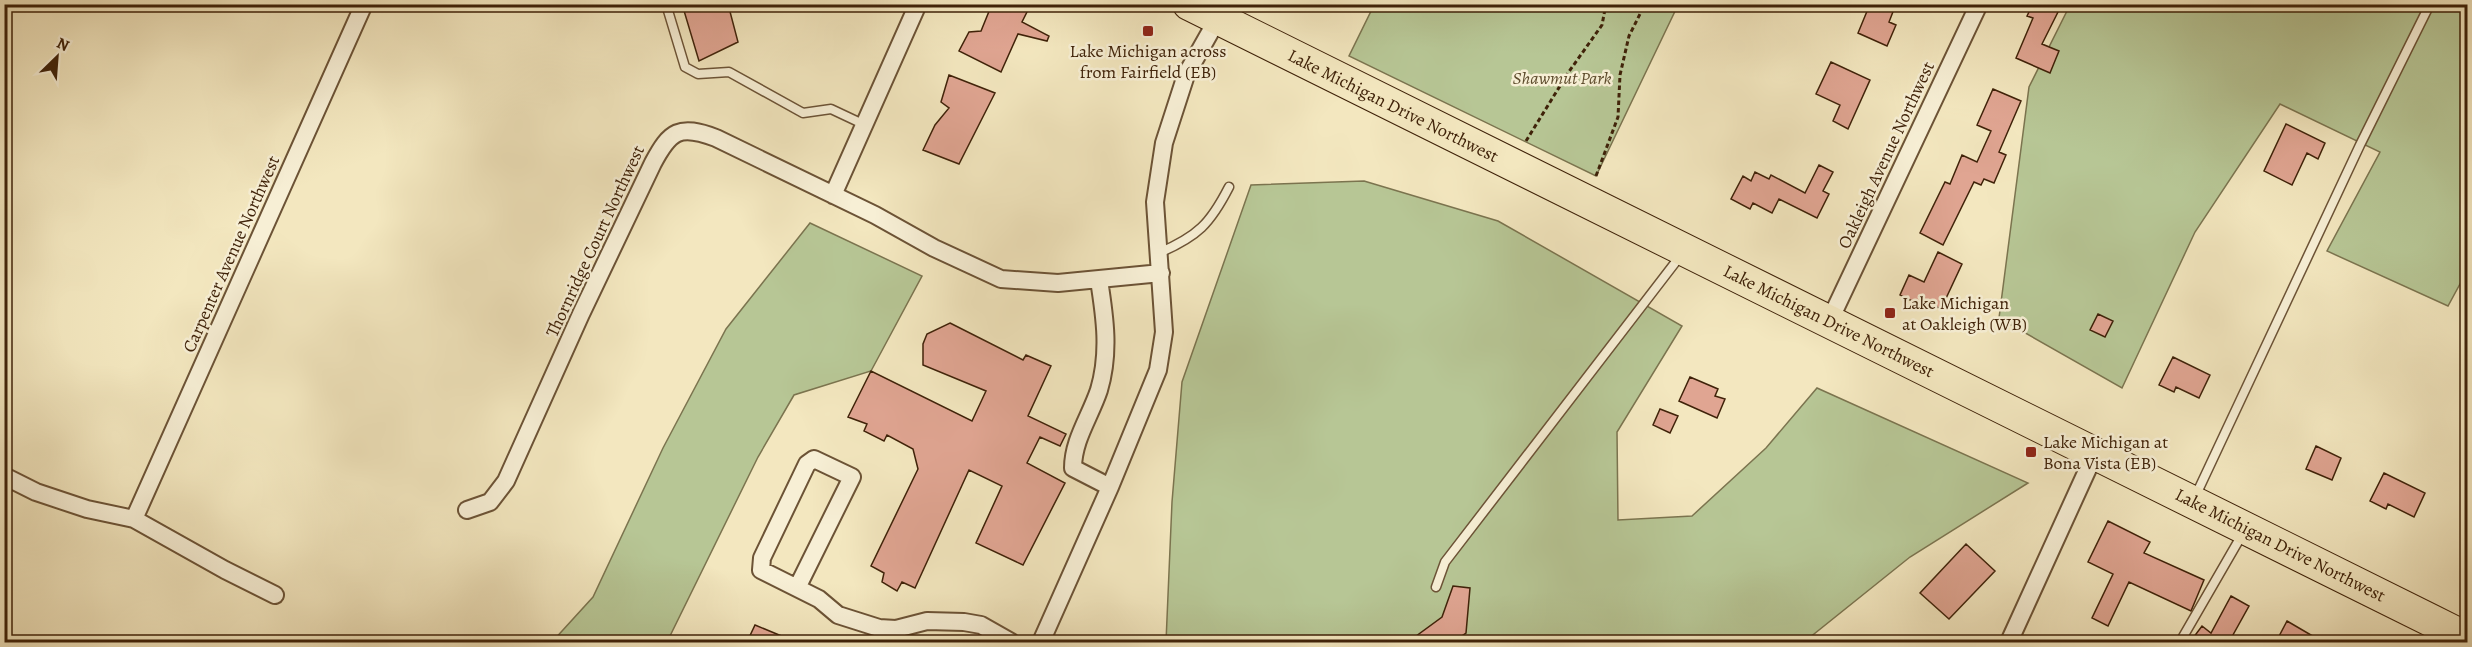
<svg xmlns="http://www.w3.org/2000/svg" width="2472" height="647" font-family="Alegreya,serif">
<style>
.green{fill:#b7c695;stroke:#7b744f;stroke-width:1.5}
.building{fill:#e0a592;stroke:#3f2209;stroke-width:1.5}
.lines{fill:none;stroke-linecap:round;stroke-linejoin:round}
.lane-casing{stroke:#6c5336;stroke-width:11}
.street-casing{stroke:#6c5336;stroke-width:20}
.highway-casing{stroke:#3f2209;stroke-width:34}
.path{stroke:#3f2209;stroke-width:3;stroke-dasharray:4.5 3;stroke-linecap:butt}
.lane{stroke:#f7efd5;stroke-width:8}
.street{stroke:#f7efd5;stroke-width:16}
.highway{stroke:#f3e7bf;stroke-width:32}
.poi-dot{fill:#8f2418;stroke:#f7efd5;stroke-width:2}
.labels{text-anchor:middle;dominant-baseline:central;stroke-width:5;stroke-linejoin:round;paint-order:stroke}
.poi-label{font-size:18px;fill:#3f2209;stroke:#f7efd5;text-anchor:start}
.park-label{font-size:18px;font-style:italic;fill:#5d4b2c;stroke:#f7efd5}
.street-label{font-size:18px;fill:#3f2209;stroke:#f7efd5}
</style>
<rect width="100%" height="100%" fill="#f3e7bf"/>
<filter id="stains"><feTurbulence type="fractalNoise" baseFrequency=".00333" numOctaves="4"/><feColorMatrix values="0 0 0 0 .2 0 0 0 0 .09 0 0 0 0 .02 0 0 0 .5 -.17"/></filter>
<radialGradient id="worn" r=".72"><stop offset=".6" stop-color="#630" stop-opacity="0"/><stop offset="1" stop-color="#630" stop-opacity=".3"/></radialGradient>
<!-- green -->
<path class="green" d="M 1374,5 L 1374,4 L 1678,5 L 1596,176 L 1349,56 Z
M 2070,5 L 2467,5 L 2467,271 L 2448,306 L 2327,251 L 2380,152 L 2280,104 L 2195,232 L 2122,388 L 1999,318 L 2029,87 Z
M 1364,181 L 1498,221 L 1682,326 L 1617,432 L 1618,520 L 1692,516 L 1766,448 L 1817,388 L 2028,483 L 1910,557 L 1804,642 L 1166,642 L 1172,502 L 1182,382 L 1251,185 Z
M 810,223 L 922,276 L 871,371 L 794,395 L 758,457 L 667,642 L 552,642 L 593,597 L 663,448 L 726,329 Z"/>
<!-- building -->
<path class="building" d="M 682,4 L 728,4 L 738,42 L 699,61 Z
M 992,4 L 1031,4 L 1022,22 L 1049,36 L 1047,41 L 1018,34 L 1001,72 L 959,51 L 969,32 L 981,31 Z
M 1870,4 L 1896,4 L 1889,22 L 1896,25 L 1887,46 L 1858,33 Z
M 2033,4 L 2062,4 L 2042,44 L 2059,51 L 2050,73 L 2016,58 L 2033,18 L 2027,16 Z
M 1831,62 L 1870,80 L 1848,129 L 1833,121 L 1840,105 L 1816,94 Z
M 949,75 L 995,93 L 959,164 L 923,150 L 935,125 L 949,108 L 941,102 Z
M 1993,89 L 2021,101 L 1999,152 L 2006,155 L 1994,183 L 1984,179 L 1981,185 L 1974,182 L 1943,245 L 1920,233 L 1945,182 L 1950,184 L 1962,155 L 1977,162 L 1991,131 L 1977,125 Z
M 2286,124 L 2325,143 L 2318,159 L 2307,153 L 2292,185 L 2264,171 Z
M 1819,165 L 1833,172 L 1823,191 L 1829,194 L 1817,218 L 1779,199 L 1772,213 L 1753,203 L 1750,209 L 1731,199 L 1743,176 L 1751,181 L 1755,172 L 1769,179 L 1771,175 L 1805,193 Z
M 1938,252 L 1962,264 L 1941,309 L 1920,299 L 1918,304 L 1900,295 L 1909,275 L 1924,282 Z
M 2098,314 L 2113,321 L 2105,337 L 2090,330 Z
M 950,323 L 1023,360 L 1026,355 L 1051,366 L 1028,416 L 1066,434 L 1060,446 L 1040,437 L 1027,463 L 1065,483 L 1023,565 L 976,543 L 1002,486 L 969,470 L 915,588 L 902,582 L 897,591 L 882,582 L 884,573 L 871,566 L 918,469 L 913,449 L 887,435 L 884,441 L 864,431 L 867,424 L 848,417 L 871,371 L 972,421 L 986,391 L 923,365 L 923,344 L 927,334 Z
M 2173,357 L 2210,375 L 2199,398 L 2176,387 L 2174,392 L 2159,385 Z
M 1690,377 L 1718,389 L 1715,396 L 1725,399 L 1717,418 L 1679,401 Z
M 1660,409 L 1678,416 L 1670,433 L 1653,425 Z
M 2316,446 L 2341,458 L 2332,480 L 2306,469 Z
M 2384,473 L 2425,493 L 2414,517 L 2388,504 L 2386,509 L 2370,501 Z
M 2108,521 L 2150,542 L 2144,553 L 2204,580 L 2191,611 L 2129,582 L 2108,626 L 2092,618 L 2113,574 L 2088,562 Z
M 1966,544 L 1995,571 L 1949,619 L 1920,593 Z
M 1453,586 L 1470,588 L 1466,633 L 1453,642 L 1408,642 L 1442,617 Z
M 2231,596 L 2249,606 L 2229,642 L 2190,642 L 2202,626 L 2211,633 Z
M 2287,621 L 2323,642 L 2276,642 Z
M 755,625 L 796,642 L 747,642 Z"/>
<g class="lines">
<!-- lane casing -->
<g class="lane-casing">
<path id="lane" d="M 666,4 L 685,67 L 698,74 L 729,72 L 803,113 L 831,109 L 865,125
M 1159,253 C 1198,236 1210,224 1229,187
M 2195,497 L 2360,145 L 2430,4
M 1436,587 L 1445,562 L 1681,255
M 2180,642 L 2243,533"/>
</g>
<!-- street casing -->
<g class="street-casing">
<path id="street" d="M 833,195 L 918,4
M 1099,280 C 1105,318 1110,353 1099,390 C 1090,417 1073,440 1073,468 L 1110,487
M 1829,322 L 1979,4
M 4,476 L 36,492 L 87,509 L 134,519 L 225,570 L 275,595
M 467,510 L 490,502 L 506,481 L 581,314 L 653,163 C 670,131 679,124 716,138 L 875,215 L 934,248 L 1001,279 L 1058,283 L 1161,273
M 134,519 L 364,4
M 797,588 L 852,477 L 814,459 L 807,464 L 762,558 L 761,570 L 819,599 L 838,615 L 879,628 L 896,629 L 927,621 L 964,622 L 981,625 L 1011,642
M 1041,642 L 1110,487 L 1158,370 L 1164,332 L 1155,202 L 1164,143 L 1186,75 L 1226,4
M 2009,642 L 2096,451"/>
</g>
<!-- highway casing -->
<g class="highway-casing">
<g id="highway">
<path id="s1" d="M 1189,4 C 1615,217 2043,425 2468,639"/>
</g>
</g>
<!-- path -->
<path class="path" d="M 1526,141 L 1568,73 L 1602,25 L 1606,4
M 1596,176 L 1618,117 L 1620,75 L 1629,36 L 1645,4"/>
<!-- lane -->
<use href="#lane" class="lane"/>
<!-- street -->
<use href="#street" class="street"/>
<!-- highway -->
<use href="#highway" class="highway"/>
</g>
<!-- markers -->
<g class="poi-dot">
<rect x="1142" y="25" width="12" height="12" rx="3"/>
<rect x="1884" y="307" width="12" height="12" rx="3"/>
<rect x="2025" y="446" width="12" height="12" rx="3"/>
</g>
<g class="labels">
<!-- poi labels -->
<g class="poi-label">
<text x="1148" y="51" text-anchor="middle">Lake Michigan across<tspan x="1148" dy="21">from Fairfield (EB)</tspan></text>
<text x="1902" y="303">Lake Michigan<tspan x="1902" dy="21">at Oakleigh (WB)</tspan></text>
<text x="2043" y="442">Lake Michigan at<tspan x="2043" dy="21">Bona Vista (EB)</tspan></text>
</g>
<!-- park labels -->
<g class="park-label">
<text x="1562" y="78">Shawmut Park</text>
</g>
<!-- street labels -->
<g class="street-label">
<text stroke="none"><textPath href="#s1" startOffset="228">Lake Michigan Drive Northwest</textPath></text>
<text transform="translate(1886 155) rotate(-65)">Oakleigh Avenue Northwest</text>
<text transform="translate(595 241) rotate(-65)">Thornridge Court Northwest</text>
<text transform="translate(231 254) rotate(-66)">Carpenter Avenue Northwest</text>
<text stroke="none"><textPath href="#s1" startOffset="714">Lake Michigan Drive Northwest</textPath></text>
<text stroke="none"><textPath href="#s1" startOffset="1218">Lake Michigan Drive Northwest</textPath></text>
</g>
</g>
<!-- margin -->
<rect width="2472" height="647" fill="none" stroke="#f3e7bf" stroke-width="24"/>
<rect x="6" y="6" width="2460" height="635" fill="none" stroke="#3f2209" stroke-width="3"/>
<rect x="12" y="12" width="2448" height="623" fill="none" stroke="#3f2209" stroke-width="1.5"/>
<!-- north arrow -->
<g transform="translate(57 57) rotate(25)" stroke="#f7efd5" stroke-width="4.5" paint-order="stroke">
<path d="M0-4.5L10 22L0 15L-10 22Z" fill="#3f2209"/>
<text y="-9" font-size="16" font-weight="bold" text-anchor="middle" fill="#3f2209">N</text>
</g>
<rect width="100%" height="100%" filter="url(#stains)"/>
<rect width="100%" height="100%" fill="url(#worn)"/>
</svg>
